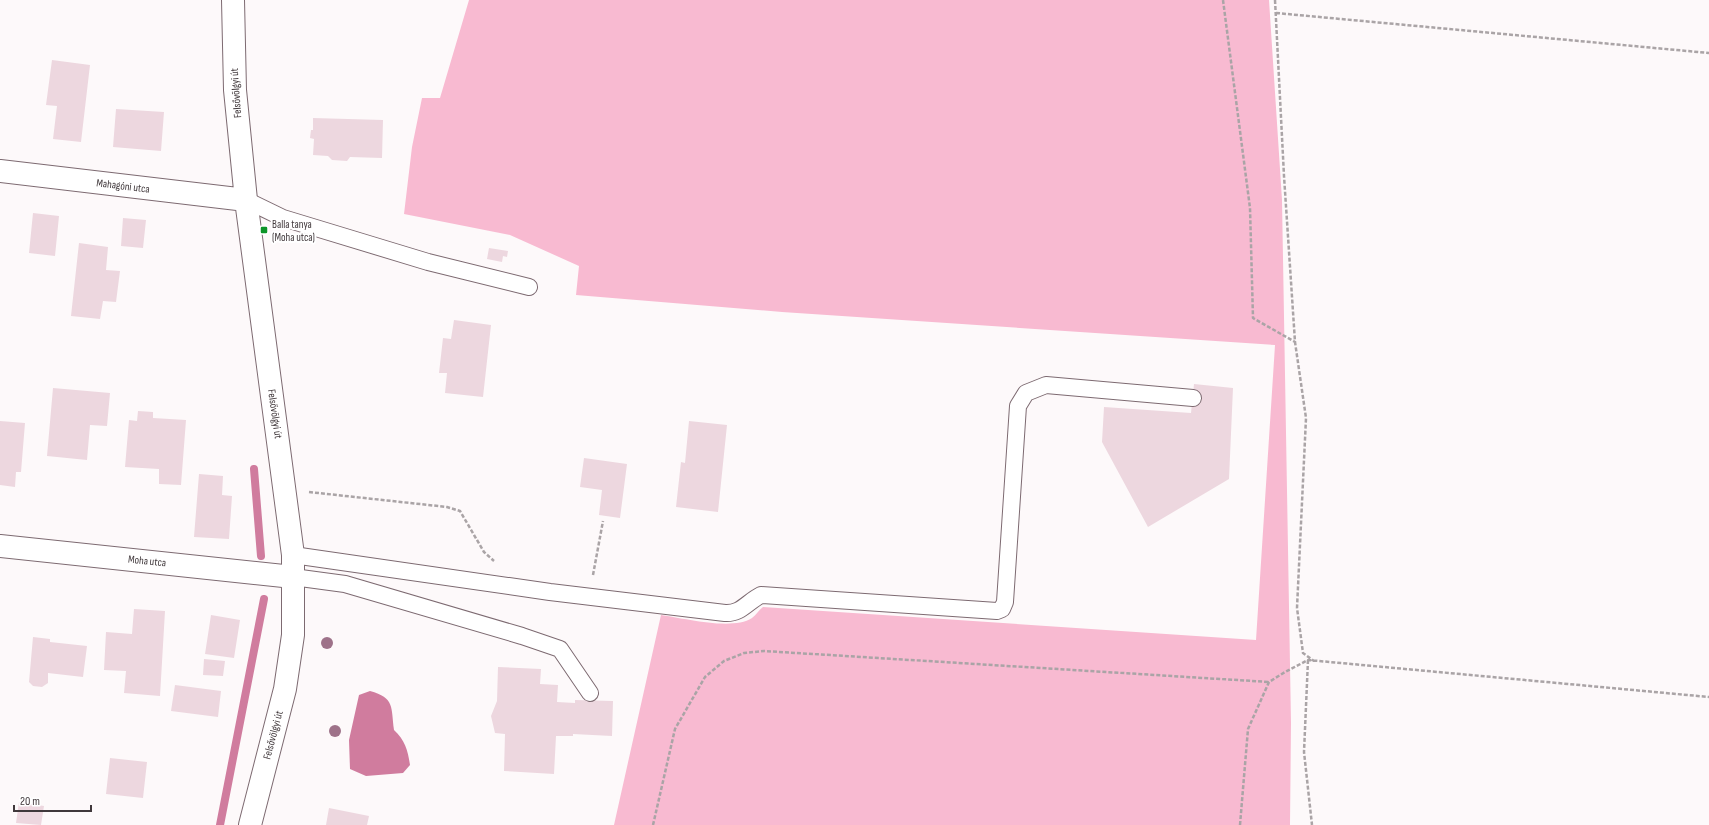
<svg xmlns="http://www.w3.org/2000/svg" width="1709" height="825" font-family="'Sofia Sans Condensed',sans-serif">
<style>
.green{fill:#f8bad1}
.water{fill:#d07c9e}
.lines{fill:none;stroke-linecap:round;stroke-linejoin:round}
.stream{stroke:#d07c9e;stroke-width:8}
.building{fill:#edd7df}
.lane-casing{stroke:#7d6a71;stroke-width:18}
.street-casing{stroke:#7d6a71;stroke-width:24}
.path{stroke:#aaa4a6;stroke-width:2.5;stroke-dasharray:4 2;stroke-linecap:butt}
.lane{stroke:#fff;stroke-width:16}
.street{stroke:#fff;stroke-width:22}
.tree{fill:#9e7289}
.poi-dot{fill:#0c9428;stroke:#fff;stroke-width:1.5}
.labels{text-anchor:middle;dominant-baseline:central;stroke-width:4;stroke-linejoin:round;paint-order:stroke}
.street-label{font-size:11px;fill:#40383b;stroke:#fff}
.poi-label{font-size:11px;fill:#40383b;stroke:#fff;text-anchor:start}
</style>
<rect width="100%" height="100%" fill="#fdf9fa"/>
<!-- green -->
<path class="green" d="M 469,0 L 1269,0 L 1282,200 L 1291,723 L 1290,825 L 614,825 L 661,615 C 683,618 732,631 752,618 C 756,615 759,610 763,607 L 1256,640 L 1275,345 L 782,312 L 576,295 L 579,266 L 510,235 L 404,214 L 412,147 L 422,98 L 440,98 Z"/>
<!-- water -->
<path class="water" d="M 370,691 C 395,698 391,707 394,730 C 405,740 408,751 410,765 L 403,773 L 366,776 L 350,769 L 349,740 L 359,695 Z"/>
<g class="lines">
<!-- stream -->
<path class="stream" d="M 254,469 L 261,556
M 220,825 L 264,599"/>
</g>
<!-- building -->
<path class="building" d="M 52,60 L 90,65 L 81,142 L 53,139 L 57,106 L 46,105 Z
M 116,109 L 164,112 L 161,151 L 113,147 Z
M 313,118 L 383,120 L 382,158 L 350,157 L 347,161 L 332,160 L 328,156 L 313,155 L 314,139 L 310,138 L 311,130 L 313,130 Z
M 33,213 L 59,216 L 55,256 L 29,253 Z
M 123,218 L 146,220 L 143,248 L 121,246 Z
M 79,243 L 108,247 L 106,270 L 120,271 L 116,302 L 103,301 L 100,319 L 71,316 Z
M 489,248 L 508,251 L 507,257 L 503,256 L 502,262 L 487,259 Z
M 454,320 L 491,325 L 483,397 L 445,393 L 447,373 L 439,373 L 443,338 L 451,339 Z
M 1194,384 L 1233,388 L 1229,479 L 1148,527 L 1102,442 L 1104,407 L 1191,413 Z
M 53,388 L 110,393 L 107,426 L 90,425 L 87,460 L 47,456 Z
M 138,411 L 153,412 L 153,418 L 186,420 L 181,485 L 159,484 L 159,469 L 125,467 L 129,420 L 137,421 Z
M 0,421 L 25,423 L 21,472 L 16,472 L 15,487 L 0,485 Z
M 689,421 L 727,425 L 718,512 L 676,507 L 681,462 L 685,463 Z
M 584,458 L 627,464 L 620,518 L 599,515 L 602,490 L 580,487 Z
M 199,474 L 223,476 L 222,495 L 232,496 L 229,539 L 194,537 Z
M 134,609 L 165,611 L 160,696 L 124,693 L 126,671 L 104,670 L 106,632 L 132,634 Z
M 211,615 L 240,620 L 234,658 L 205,654 Z
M 33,637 L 50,639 L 50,642 L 87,646 L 83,677 L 48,673 L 48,683 L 42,687 L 33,686 L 29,682 Z
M 204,659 L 225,661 L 223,676 L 203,675 Z
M 498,667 L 541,669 L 540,684 L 558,685 L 557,702 L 575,703 L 575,700 L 613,701 L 612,736 L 573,734 L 573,736 L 556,736 L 554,774 L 504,771 L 505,734 L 495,733 L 491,716 L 497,701 Z
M 175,685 L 221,691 L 218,717 L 171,711 Z
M 110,758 L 147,762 L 143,798 L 106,794 Z
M 19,802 L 44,806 L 41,825 L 16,823 Z
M 329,808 L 369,816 L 367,825 L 326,825 Z"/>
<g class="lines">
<!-- lane casing -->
<g class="lane-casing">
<path id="lane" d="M 246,200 L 283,218 L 428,262 L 529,287
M 293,555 L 550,592 L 725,613 C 741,614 747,602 761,595 L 997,611 L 1002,609 L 1005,602 L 1018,406 L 1026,393 L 1046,385 L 1193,398
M 293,577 L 345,584 L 522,636 L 560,649 L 590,693"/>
</g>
<!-- street casing -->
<g class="street-casing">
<path id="street" d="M 233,0 L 235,90 L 246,200 L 293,555 L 293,635 L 285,689 L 250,825
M 0,171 L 246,200
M 0,546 L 293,577"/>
</g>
<!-- path -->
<path class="path" d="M 1223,0 L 1250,208 L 1253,318 L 1295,342
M 1275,0 L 1284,176 L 1295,342 L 1306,418 L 1297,608 L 1303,653 L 1314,661
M 1276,13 L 1709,53
M 309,492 L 447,507 L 460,511 L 484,552 L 494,561
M 593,575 L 603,521
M 1308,660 L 1304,752 L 1312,825
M 653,825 L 675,729 L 705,677 L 724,661 L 744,653 L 764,651 L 1269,682
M 1240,825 L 1248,729 L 1269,682 L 1285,672 L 1308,660 L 1709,697"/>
<!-- lane -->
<use href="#lane" class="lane"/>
<!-- street -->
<use href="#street" class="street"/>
</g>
<!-- trees -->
<g class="tree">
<circle cx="327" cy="643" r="6"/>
<circle cx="335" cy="731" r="6"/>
</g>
<!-- markers -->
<rect class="poi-dot" x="260" y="226" width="8" height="8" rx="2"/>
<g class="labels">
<!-- street labels -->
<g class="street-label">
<text transform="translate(236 93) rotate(-94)">Felsővölgyi út</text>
<text transform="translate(123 186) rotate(7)">Mahagóni utca</text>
<text transform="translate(275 414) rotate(82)">Felsővölgyi út</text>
<text transform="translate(147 561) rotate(6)">Moha utca</text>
<text transform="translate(273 735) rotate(-75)">Felsővölgyi út</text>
</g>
<!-- poi labels -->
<g class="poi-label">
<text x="272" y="224">Balla tanya<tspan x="272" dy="13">(Moha utca)</tspan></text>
</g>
</g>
<!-- scale -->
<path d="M14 805v6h77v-6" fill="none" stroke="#40383b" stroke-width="2"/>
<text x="20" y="805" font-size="12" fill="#40383b" stroke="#ffffff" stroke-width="3" paint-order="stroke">20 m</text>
</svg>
